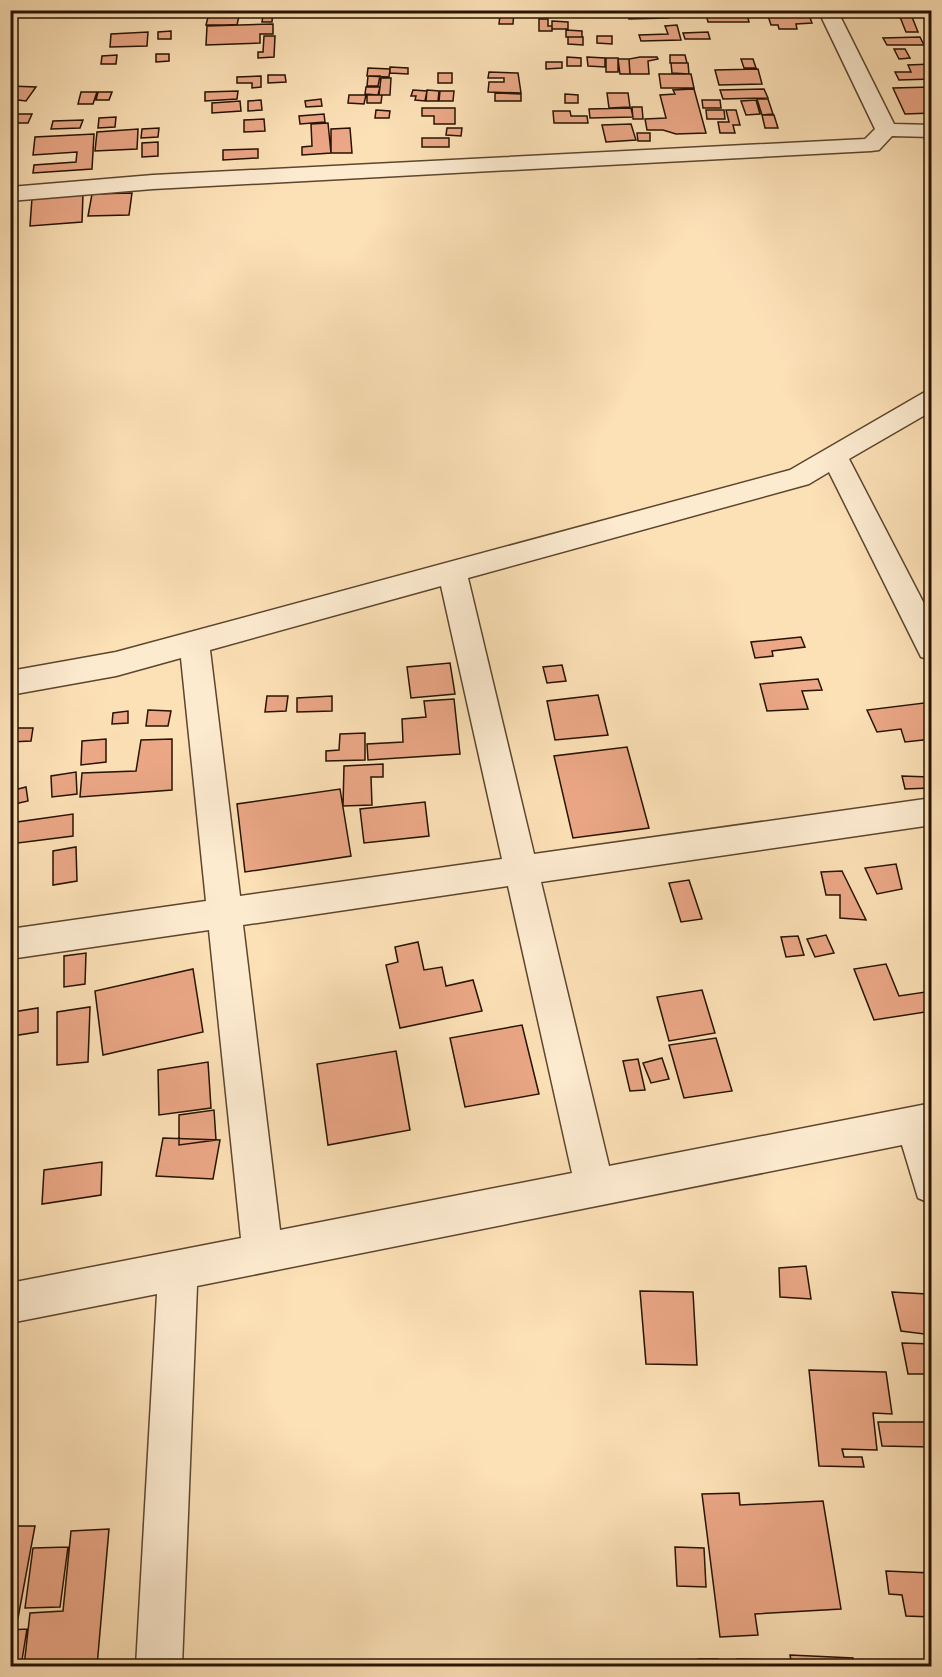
<svg xmlns="http://www.w3.org/2000/svg" width="942" height="1677" font-family="'Gentium Book Plus',serif">
<style>
.building{fill:#eba786;stroke:#261300;stroke-width:1.5}
.lines{fill:none;stroke-linecap:round;stroke-linejoin:round}
.minor-casing{stroke:#5c462e;stroke-width:3}
.minor{fill:#fdebd0;fill-rule:evenodd}
</style>
<rect width="100%" height="100%" fill="#fce0b6"/>
<filter id="stains"><feTurbulence type="fractalNoise" baseFrequency=".00333" numOctaves="4"/><feColorMatrix values="0 0 0 0 .2 0 0 0 0 .09 0 0 0 0 .02 0 0 0 .5 -.17"/></filter>
<radialGradient id="worn" r=".72"><stop offset=".6" stop-color="#630" stop-opacity="0"/><stop offset="1" stop-color="#630" stop-opacity=".3"/></radialGradient>
<!-- building -->
<path class="building" d="M 264,10 L 273,10 L 272,22 L 262,22 Z
M 502,10 L 514,11 L 513,24 L 499,24 L 500,15 L 505,15 Z
M 705,10 L 746,10 L 749,22 L 708,22 Z
M 766,10 L 807,10 L 812,23 L 796,24 L 797,29 L 779,29 L 778,25 L 771,25 Z
M 666,12 L 668,18 L 629,19 L 628,13 Z
M 239,16 L 237,25 L 206,25 L 208,17 Z
M 900,17 L 912,17 L 918,32 L 906,32 Z
M 539,19 L 548,19 L 548,26 L 552,26 L 552,31 L 539,31 Z
M 552,21 L 568,22 L 568,29 L 552,29 Z
M 273,24 L 273,34 L 260,34 L 260,43 L 206,45 L 207,26 Z
M 677,25 L 681,40 L 641,41 L 639,35 L 668,34 L 665,26 Z
M 566,30 L 582,31 L 582,37 L 566,37 Z
M 171,31 L 171,39 L 158,39 L 158,32 Z
M 148,32 L 147,46 L 110,47 L 111,34 Z
M 708,32 L 710,39 L 685,39 L 683,33 Z
M 264,36 L 275,36 L 274,57 L 258,58 L 258,52 L 263,52 Z
M 597,36 L 612,36 L 612,44 L 597,43 Z
M 568,37 L 583,37 L 583,45 L 568,44 Z
M 920,37 L 924,45 L 887,45 L 883,38 Z
M 894,49 L 905,49 L 910,58 L 899,59 Z
M 156,54 L 169,54 L 169,61 L 156,62 Z
M 117,55 L 116,64 L 101,64 L 102,56 Z
M 670,55 L 685,55 L 687,63 L 670,63 Z
M 567,57 L 581,58 L 581,66 L 567,66 Z
M 587,57 L 605,58 L 605,67 L 588,66 Z
M 640,57 L 657,57 L 658,59 L 648,61 L 649,74 L 630,74 L 629,59 Z
M 606,58 L 618,58 L 618,72 L 606,72 Z
M 618,59 L 629,59 L 630,74 L 620,74 Z
M 741,59 L 753,59 L 756,68 L 744,68 Z
M 546,62 L 562,62 L 562,68 L 546,69 Z
M 671,63 L 688,63 L 689,74 L 672,73 Z
M 932,64 L 932,79 L 899,80 L 895,72 L 911,72 L 908,65 Z
M 390,67 L 408,68 L 408,74 L 390,73 Z
M 368,68 L 390,69 L 389,77 L 367,76 Z
M 758,69 L 762,84 L 719,85 L 715,70 Z
M 489,72 L 518,73 L 521,93 L 488,92 L 489,82 L 504,82 L 504,78 L 488,78 Z
M 438,73 L 452,73 L 452,83 L 438,83 Z
M 659,74 L 691,74 L 694,88 L 661,88 Z
M 268,75 L 285,75 L 286,82 L 268,83 Z
M 261,76 L 261,87 L 252,88 L 252,83 L 237,83 L 237,77 Z
M 368,76 L 380,76 L 378,86 L 367,86 Z
M 381,78 L 391,78 L 390,95 L 379,95 Z
M 10,86 L 36,87 L 26,101 L 10,99 Z
M 366,87 L 380,87 L 378,95 L 365,94 Z
M 932,87 L 932,113 L 905,114 L 893,88 Z
M 694,89 L 706,133 L 676,134 L 663,130 L 647,130 L 645,119 L 666,118 L 660,95 L 675,94 L 673,90 Z
M 764,89 L 768,98 L 723,99 L 720,90 Z
M 413,90 L 427,91 L 425,101 L 415,100 L 416,96 L 411,96 Z
M 427,90 L 439,91 L 438,101 L 426,101 Z
M 238,91 L 237,99 L 205,101 L 205,92 Z
M 440,91 L 454,91 L 453,101 L 439,101 Z
M 81,92 L 97,92 L 93,104 L 78,104 Z
M 98,92 L 112,92 L 109,100 L 96,100 Z
M 495,93 L 521,94 L 521,101 L 495,101 Z
M 607,93 L 628,93 L 630,107 L 609,108 Z
M 565,94 L 578,95 L 578,103 L 565,103 Z
M 349,95 L 366,95 L 364,104 L 348,103 Z
M 367,95 L 382,95 L 381,103 L 367,103 Z
M 321,99 L 322,106 L 306,107 L 305,101 Z
M 757,99 L 768,99 L 773,114 L 762,115 Z
M 261,100 L 262,110 L 248,111 L 248,101 Z
M 702,100 L 720,100 L 721,108 L 703,108 Z
M 756,100 L 760,114 L 746,115 L 741,101 Z
M 240,101 L 241,111 L 212,113 L 212,103 Z
M 632,107 L 642,107 L 643,119 L 633,119 Z
M 422,108 L 455,108 L 455,124 L 434,124 L 434,116 L 422,116 Z
M 631,108 L 633,117 L 590,118 L 589,109 Z
M 376,110 L 390,111 L 389,118 L 375,118 Z
M 706,110 L 724,110 L 725,119 L 707,119 Z
M 726,110 L 736,110 L 740,125 L 733,125 L 735,133 L 720,133 L 718,122 L 729,122 Z
M 553,111 L 570,111 L 571,116 L 587,116 L 588,123 L 554,123 Z
M 10,114 L 32,114 L 28,123 L 10,123 Z
M 324,114 L 325,122 L 300,124 L 299,116 Z
M 762,115 L 774,115 L 778,128 L 765,128 Z
M 116,117 L 115,127 L 98,128 L 99,118 Z
M 264,119 L 265,131 L 244,132 L 244,120 Z
M 83,120 L 80,128 L 51,129 L 53,121 Z
M 328,123 L 331,153 L 302,155 L 302,147 L 312,146 L 311,124 Z
M 631,124 L 636,140 L 606,142 L 602,125 Z
M 159,128 L 158,137 L 141,138 L 142,129 Z
M 350,128 L 352,153 L 331,153 L 331,129 Z
M 447,128 L 462,128 L 461,136 L 446,135 Z
M 138,129 L 137,149 L 95,151 L 97,132 Z
M 637,133 L 650,133 L 650,141 L 638,141 Z
M 94,134 L 92,169 L 33,173 L 34,165 L 76,162 L 77,152 L 33,155 L 35,137 Z
M 422,138 L 449,138 L 449,147 L 422,147 Z
M 158,142 L 158,156 L 142,157 L 142,143 Z
M 258,149 L 258,158 L 223,160 L 223,150 Z
M 132,193 L 129,215 L 88,216 L 92,194 Z
M 83,194 L 82,222 L 30,226 L 32,198 Z
M 801,637 L 805,647 L 772,651 L 773,656 L 755,658 L 751,642 Z
M 450,663 L 455,694 L 411,698 L 407,667 Z
M 562,665 L 566,681 L 547,683 L 543,667 Z
M 818,679 L 822,690 L 802,691 L 808,709 L 767,711 L 760,684 Z
M 598,695 L 608,735 L 555,740 L 547,701 Z
M 267,696 L 288,696 L 286,711 L 265,712 Z
M 332,696 L 332,711 L 297,712 L 297,698 Z
M 454,699 L 460,754 L 368,760 L 367,744 L 403,742 L 402,719 L 426,717 L 424,701 Z
M 932,702 L 932,739 L 905,742 L 901,729 L 877,732 L 867,710 Z
M 148,710 L 171,711 L 168,726 L 146,726 Z
M 128,711 L 128,723 L 112,724 L 113,713 Z
M 10,728 L 33,728 L 31,741 L 10,742 Z
M 365,733 L 365,760 L 326,761 L 326,751 L 339,750 L 340,734 Z
M 106,739 L 106,762 L 81,765 L 82,741 Z
M 172,739 L 172,790 L 80,797 L 82,773 L 136,771 L 141,740 Z
M 627,747 L 649,828 L 573,838 L 554,756 Z
M 383,764 L 383,777 L 371,777 L 372,805 L 343,806 L 344,766 Z
M 76,772 L 77,794 L 52,797 L 51,776 Z
M 902,776 L 929,777 L 930,788 L 905,789 Z
M 26,787 L 28,801 L 10,805 L 10,791 Z
M 340,789 L 351,856 L 245,872 L 237,804 Z
M 425,802 L 429,836 L 364,843 L 360,809 Z
M 73,814 L 73,836 L 10,844 L 10,823 Z
M 76,847 L 77,881 L 53,885 L 53,851 Z
M 896,864 L 902,889 L 877,894 L 865,868 Z
M 842,871 L 866,920 L 840,918 L 840,895 L 826,895 L 821,872 Z
M 689,880 L 702,919 L 681,922 L 669,883 Z
M 826,935 L 834,953 L 815,957 L 807,939 Z
M 798,936 L 804,955 L 786,957 L 781,937 Z
M 418,942 L 424,970 L 442,967 L 446,986 L 473,980 L 482,1011 L 400,1028 L 386,965 L 398,962 L 395,947 Z
M 86,953 L 85,984 L 64,987 L 64,956 Z
M 886,964 L 899,996 L 932,991 L 932,1026 L 925,1012 L 874,1020 L 854,969 Z
M 193,969 L 203,1032 L 103,1055 L 95,991 Z
M 702,990 L 715,1033 L 669,1041 L 657,997 Z
M 90,1007 L 88,1062 L 57,1065 L 57,1012 Z
M 38,1008 L 38,1032 L 12,1036 L 13,1012 Z
M 522,1025 L 539,1094 L 465,1107 L 450,1038 Z
M 716,1038 L 732,1091 L 684,1098 L 669,1045 Z
M 396,1051 L 410,1130 L 328,1145 L 317,1064 Z
M 662,1058 L 669,1079 L 651,1083 L 643,1063 Z
M 638,1059 L 645,1090 L 630,1091 L 623,1061 Z
M 208,1062 L 211,1108 L 159,1115 L 158,1070 Z
M 214,1110 L 216,1140 L 179,1145 L 179,1115 Z
M 163,1138 L 220,1140 L 213,1179 L 156,1176 Z
M 102,1162 L 101,1195 L 42,1204 L 44,1170 Z
M 806,1266 L 811,1299 L 780,1297 L 779,1268 Z
M 640,1291 L 693,1292 L 697,1365 L 646,1364 Z
M 892,1292 L 927,1294 L 932,1335 L 901,1331 Z
M 902,1343 L 932,1344 L 932,1374 L 908,1374 Z
M 809,1370 L 886,1372 L 892,1414 L 873,1413 L 877,1450 L 842,1449 L 844,1457 L 862,1457 L 864,1467 L 819,1466 Z
M 878,1422 L 932,1422 L 932,1447 L 882,1446 Z
M 739,1493 L 740,1505 L 823,1501 L 841,1609 L 755,1614 L 758,1635 L 720,1637 L 702,1494 Z
M 12,1526 L 35,1526 L 18,1618 L 10,1618 Z
M 109,1529 L 97,1666 L 24,1666 L 30,1613 L 63,1611 L 71,1531 Z
M 68,1547 L 60,1607 L 25,1608 L 33,1548 Z
M 675,1547 L 704,1548 L 706,1587 L 677,1586 Z
M 886,1571 L 931,1573 L 932,1617 L 906,1616 L 902,1595 L 889,1594 Z
M 27,1629 L 21,1666 L 10,1666 L 10,1630 Z
M 790,1655 L 853,1658 L 853,1666 L 792,1666 Z
M 698,1659 L 718,1659 L 718,1666 L 698,1666 Z
M 737,1659 L 772,1660 L 773,1666 L 737,1666 Z"/>
<g class="lines">
<!-- minor casing -->
<g class="minor-casing">
<path id="minor" d="M 818,10 L 837,10 L 894,124 L 932,125 L 932,137 L 892,136 L 879,150 L 871,151 L 153,189 L 10,201 L 10,187 L 153,175 L 865,139 L 875,129 Z
M 932,391 L 932,411 L 849,459 L 932,619 L 932,660 L 921,657 L 829,472 L 809,484 L 468,578 L 534,854 L 932,798 L 932,825 L 541,882 L 609,1166 L 932,1103 L 932,1204 L 918,1198 L 902,1145 L 197,1286 L 182,1666 L 136,1666 L 157,1294 L 10,1323 L 10,1283 L 241,1238 L 209,930 L 10,959 L 10,929 L 206,901 L 181,658 L 116,676 L 10,695 L 10,671 L 116,652 L 790,470 L 923,393 ZM 441,586 L 502,859 L 240,896 L 210,650 ZM 508,886 L 572,1173 L 280,1230 L 243,925 Z"/>
</g>
<!-- minor -->
<use href="#minor" class="minor"/>
</g>
<!-- margin -->
<rect width="942" height="1677" fill="none" stroke="#fce0b6" stroke-width="36"/>
<rect x="12" y="12" width="918" height="1653" fill="none" stroke="#261300" stroke-width="3"/>
<rect x="18" y="18" width="906" height="1641" fill="none" stroke="#261300" stroke-width="1.5"/>
<rect width="100%" height="100%" filter="url(#stains)"/>
<rect width="100%" height="100%" fill="url(#worn)"/>
</svg>
